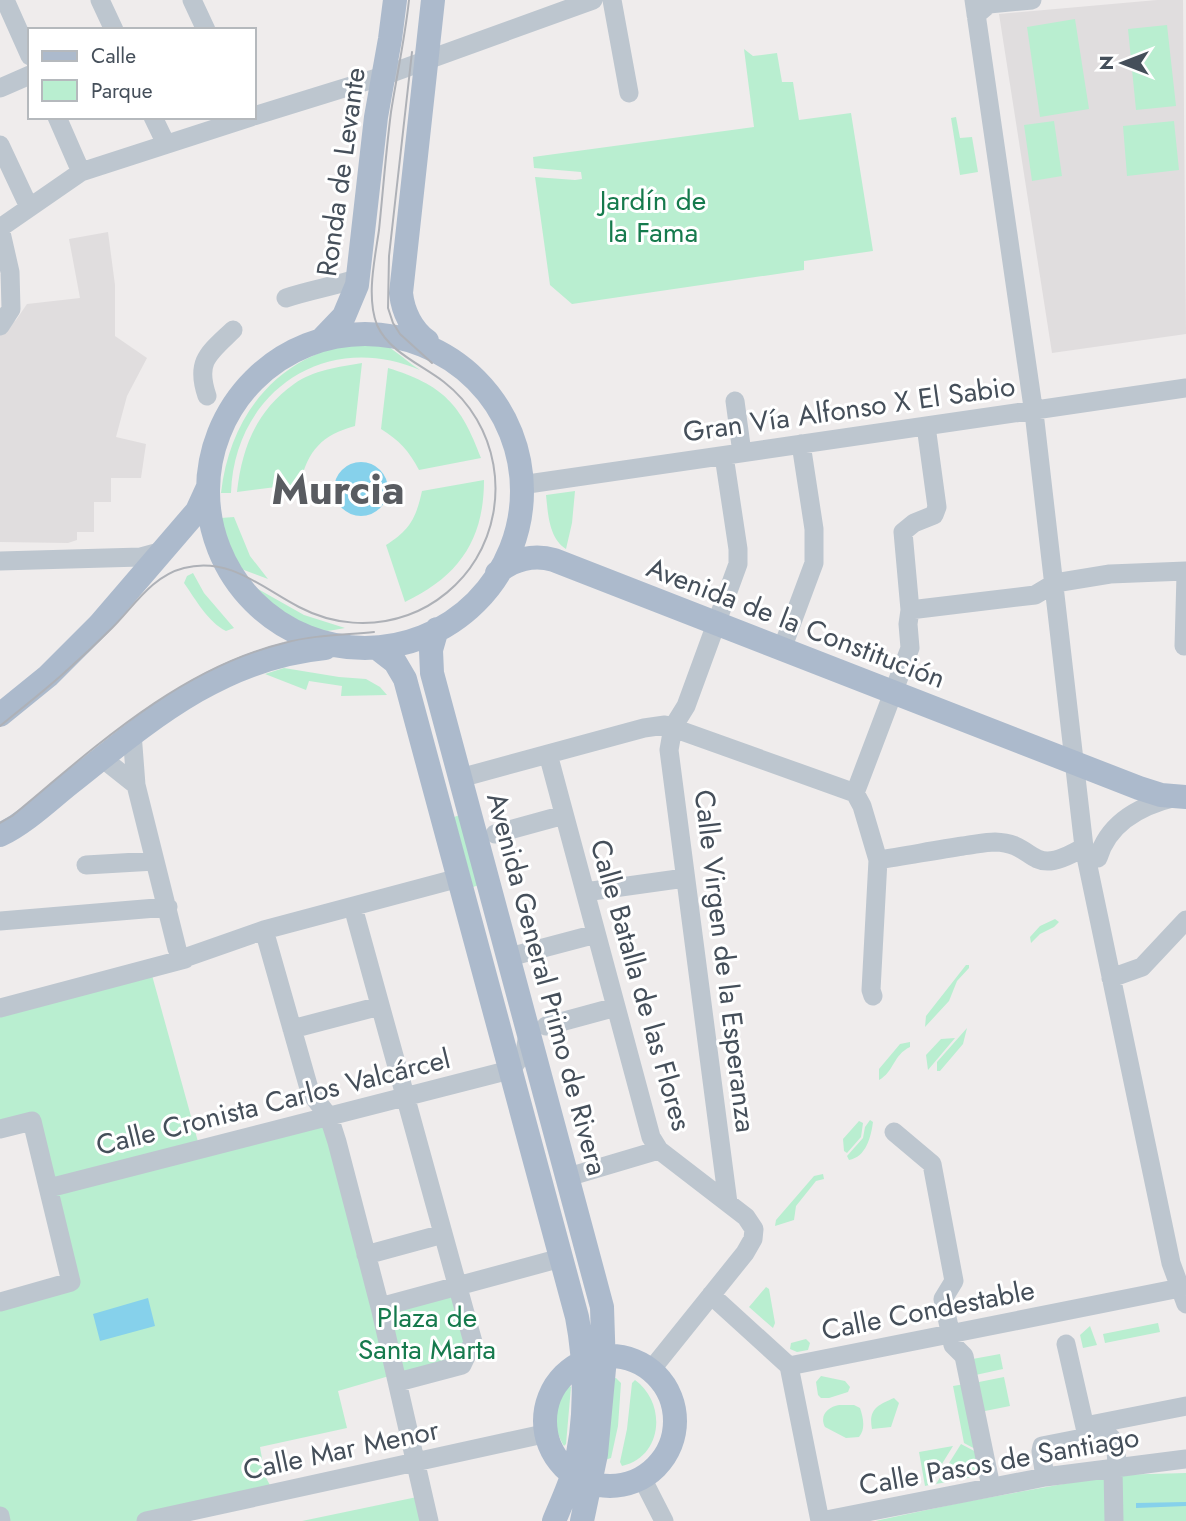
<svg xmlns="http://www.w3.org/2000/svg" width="1186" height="1521" font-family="Jost,sans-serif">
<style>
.education{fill:#e0ddde}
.green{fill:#b9eed0}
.water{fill:#86d1eb}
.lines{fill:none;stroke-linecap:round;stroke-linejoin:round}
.minor{stroke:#bdc6cf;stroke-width:19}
.major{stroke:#acbacc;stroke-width:24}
.tram{stroke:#aeb1b7;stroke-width:2}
.labels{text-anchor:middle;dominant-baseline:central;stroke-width:6;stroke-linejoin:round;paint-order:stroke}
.street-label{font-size:28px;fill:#454f5a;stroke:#fff}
.park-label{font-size:28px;fill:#167a4d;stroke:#fff}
.town-label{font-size:42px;font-weight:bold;fill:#595c61;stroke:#fff}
</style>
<rect width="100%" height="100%" fill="#efecec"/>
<!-- education -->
<path class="education" d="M 1157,0 L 1183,0 L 1186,334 L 1052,353 L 999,14 Z
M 108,232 L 115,285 L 115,336 L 147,358 L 127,396 L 116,437 L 146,444 L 141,478 L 111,478 L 111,502 L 94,502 L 94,532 L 77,532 L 77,540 L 68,543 L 0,542 L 0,333 L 16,320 L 27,304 L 80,298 L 69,239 Z"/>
<!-- green -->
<path class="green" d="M 1075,19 L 1089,109 L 1040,117 L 1027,27 Z
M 1167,25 L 1176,106 L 1136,110 L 1128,29 Z
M 744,49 L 753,56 L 777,53 L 782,82 L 793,82 L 799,120 L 851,113 L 873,251 L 804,261 L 804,270 L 572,304 L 550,285 L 535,177 L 575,180 L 582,179 L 581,172 L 534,168 L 533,157 L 754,127 Z
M 956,117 L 960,138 L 972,137 L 978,172 L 960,175 L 951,118 Z
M 1054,121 L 1062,176 L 1032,181 L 1024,125 Z
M 1174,121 L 1179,170 L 1127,176 L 1123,126 Z
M 375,341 C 387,342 407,362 420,370 C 325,329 234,393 231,493 L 221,493 C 231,407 287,346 375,341 Z
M 362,363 L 355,426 C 322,435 308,450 300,484 L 237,492 C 242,448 256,411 294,384 C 313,370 339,367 362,363 Z
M 388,368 C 443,385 461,404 481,458 L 419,470 C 409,451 399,440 381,429 Z
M 484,480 C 484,540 459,576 405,602 L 386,545 C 410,530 416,518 422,491 Z
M 575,491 L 572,523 L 566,549 C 549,538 548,514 546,495 Z
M 234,517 L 250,556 L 268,579 L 236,567 L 225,542 L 221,518 Z
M 193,573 L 204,593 L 234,628 L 226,631 C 208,622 196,600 184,583 L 187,576 Z
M 249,584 L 304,615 L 345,628 C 338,629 330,631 323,631 C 295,628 267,603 249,584 Z
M 284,668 L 339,677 L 366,679 L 380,687 L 387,695 L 341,696 L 342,686 L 309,681 L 306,690 L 265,674 Z
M 460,815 L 479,885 L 473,887 L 454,817 Z
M 1055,919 L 1059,922 L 1054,927 L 1040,934 L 1031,943 L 1030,937 L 1040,926 Z
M 966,965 L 969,965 L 969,968 L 957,981 L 949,1001 L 925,1027 L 926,1016 Z
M 150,968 L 200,1149 L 329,1117 L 380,1307 L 457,1285 L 473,1342 L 462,1365 L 396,1374 L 338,1391 L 347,1428 L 260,1447 L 265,1476 L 271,1487 L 146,1521 L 0,1521 L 0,1302 L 71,1282 L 33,1121 L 0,1129 L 0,1008 Z
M 967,1028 L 963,1044 L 940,1071 L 937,1071 L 937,1062 Z
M 955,1038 L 928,1070 L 926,1055 L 941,1039 Z
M 910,1042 L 910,1047 C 893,1055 894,1072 879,1080 L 879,1069 L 900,1044 Z
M 870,1120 L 873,1122 C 871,1137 866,1157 849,1160 L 847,1156 L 863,1138 L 865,1127 Z
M 859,1121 L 863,1123 L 861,1137 L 847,1153 L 844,1151 L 843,1139 Z
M 823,1174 L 824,1179 L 816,1181 L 796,1206 L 794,1220 L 775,1226 L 776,1220 L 814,1176 Z
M 766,1287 L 769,1289 L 775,1323 L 773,1328 L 749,1307 Z
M 1158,1323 L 1160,1332 L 1105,1343 L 1103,1334 Z
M 1090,1326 L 1097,1345 L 1083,1348 L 1080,1335 Z
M 806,1339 L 810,1343 L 808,1350 L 797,1352 L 790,1349 L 791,1343 Z
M 1000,1354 L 1003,1369 L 971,1376 L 967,1360 Z
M 821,1376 L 845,1381 L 850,1387 L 848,1392 L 829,1398 L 821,1398 L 818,1395 L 816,1382 Z
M 1004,1377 L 1010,1406 L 980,1412 L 974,1383 Z
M 616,1378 L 621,1383 L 618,1426 L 611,1458 L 605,1460 L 612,1379 Z
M 635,1380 C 667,1403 663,1457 622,1466 L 620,1462 L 627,1429 L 632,1383 Z
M 568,1384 L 571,1387 L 566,1444 L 564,1446 C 552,1427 552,1400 568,1384 Z
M 965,1384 L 979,1451 L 964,1443 L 953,1386 Z
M 894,1398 L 899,1403 L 891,1427 L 872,1429 C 868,1409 878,1405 894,1398 Z
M 839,1405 L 854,1405 L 860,1408 C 863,1417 866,1429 859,1437 L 846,1438 L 825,1427 C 819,1415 828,1407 839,1405 Z
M 961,1444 L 980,1454 L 984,1475 L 936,1484 Z
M 953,1446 L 929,1485 L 925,1486 L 919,1452 Z
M 1186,1473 L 1186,1521 L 875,1521 L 964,1502 L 1113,1475 Z
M 417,1497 L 422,1521 L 302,1521 Z"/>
<!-- water -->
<path class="water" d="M334 489a27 27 0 1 1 54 0a27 27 0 1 1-54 0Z
M 148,1298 L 155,1326 L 100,1341 L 93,1314 Z
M 1186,1502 L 1186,1506 L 1136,1508 L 1136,1503 Z"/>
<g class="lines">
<!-- minor -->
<path class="minor" d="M 5,0 L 30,56
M 100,0 L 114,30
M 192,0 L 206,30
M 612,0 L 629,93
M 974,0 L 1035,421 L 1084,847 L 1171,1263 L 1186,1304
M 976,15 L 989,4 L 1032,0
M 0,88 L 30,75
M 254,116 L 383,76 L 593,0
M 57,117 L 81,172
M 153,117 L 166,144
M 0,145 L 29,207
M 286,298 C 310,290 335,286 359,278
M 0,326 L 11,309 L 10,272 L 0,228 L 81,172 L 251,117
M 207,396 C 195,361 209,353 233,330
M 735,401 L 742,453
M 724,456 L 738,549 L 738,564 L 686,706 L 673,727 L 669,750 L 728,1203
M 521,485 L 1186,388
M 0,561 L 141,557 L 163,551
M 910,610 L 1035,595 L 1055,583 L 1110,574 L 1186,571
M 1184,646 L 1186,575
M 782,649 L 814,563 L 814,529 L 801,444
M 548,754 L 651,1137 L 659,1150 L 746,1217 L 754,1229 L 753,1239 L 745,1253 L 651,1370
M 102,758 L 136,785 L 132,733
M 460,778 L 644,728 L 665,725 L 855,793
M 136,785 L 177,949
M 495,834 L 564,815
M 1098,858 C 1109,821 1142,805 1176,797
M 878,860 C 906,856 935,850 963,846 C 973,845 985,842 995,842 C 1039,843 1027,881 1084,847
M 86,865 L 155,861
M 585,892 L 685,878
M 353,907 L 473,1342 L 462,1365 L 398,1382
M 0,921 L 168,907
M 264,930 L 310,1092 L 329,1117 L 337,1142 L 380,1307 L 429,1521
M 190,956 L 264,930 L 459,878
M 509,957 L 596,934
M 1111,978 L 1142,967 L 1186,920
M 873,996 L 871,990 L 878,860 L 862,806 L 855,793 L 910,648 L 908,624 L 910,610 L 903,532 L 914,523 L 934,515 L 937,507 L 926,426
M 0,1008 L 185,959
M 546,1026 L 616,1007
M 292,1029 L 380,1006
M 0,1129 L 32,1121 L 71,1282 L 0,1302
M 894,1132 L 932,1164 L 954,1281 L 943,1299 L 953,1345 L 964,1356 L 991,1487
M 568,1177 L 659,1150
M 49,1188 L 510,1070 L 525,1052 L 528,1034
M 366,1255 L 443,1234
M 711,1295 L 789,1366
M 380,1307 L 561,1258
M 1066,1344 L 1087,1436
M 789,1366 L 1180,1288
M 789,1366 L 820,1521
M 1085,1426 L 1186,1406
M 1113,1468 L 1114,1521
M 1045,1477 L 1041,1451 L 1042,1446 L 1103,1434 C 1118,1436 1116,1455 1117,1467
M 642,1478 L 664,1521
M 0,1516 L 1,1521
M 146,1521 L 548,1433
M 821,1521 L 1045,1477 L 1186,1459"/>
<!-- major -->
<path class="major" d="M208 491a157 157 0 1 1 314 0a157 157 0 1 1-314 0Z
M 322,339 L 344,316 L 357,285 L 376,117 L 390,39 L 395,0
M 427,341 C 412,330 403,312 401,293 L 433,0
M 497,573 C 513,559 534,554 554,560 L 1139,788 L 1161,795 L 1186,797
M 437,629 L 431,650 L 432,673 L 602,1307 L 604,1369 L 596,1454 L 582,1521
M 377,648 L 395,662 L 405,679 L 577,1317 C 586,1363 587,1424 574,1470 C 569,1487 561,1504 554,1521
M 0,715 L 48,676 L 99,625 L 197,511 L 208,487
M 0,835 C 27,822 50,799 73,781 C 151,719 222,658 325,648
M545 1421a65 65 0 1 1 130 0a65 65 0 1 1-130 0Z"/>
<!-- tram -->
<path class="tram" d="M 412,52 L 389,256 L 388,308 L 393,323 L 400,334 L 432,363
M 0,726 C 22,708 44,691 64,673 C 81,658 97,643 112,628 C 134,606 152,576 184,568 C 229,556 262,588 299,607 C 333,625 372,628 408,615 C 436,605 461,584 476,559 C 511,501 498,424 444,382 C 422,365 389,352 377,325 C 366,297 375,258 379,230 C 383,191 386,151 391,112 C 397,74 405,38 409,0
M 0,823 L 12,816 C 94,748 178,669 284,643 C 313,635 343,635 374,632"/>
</g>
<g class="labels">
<!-- street labels -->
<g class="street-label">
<text transform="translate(341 172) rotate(-82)">Ronda de Levante</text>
<text transform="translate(849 409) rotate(-8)">Gran Vía Alfonso X El Sabio</text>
<text transform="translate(796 623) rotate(21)">Avenida de la Constitución</text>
<text transform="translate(725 961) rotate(83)">Calle Virgen de la Esperanza</text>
<text transform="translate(547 984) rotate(75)">Avenida General Primo de Rivera</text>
<text transform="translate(641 985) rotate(74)">Calle Batalla de las Flores</text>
<text transform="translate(273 1102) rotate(-14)">Calle Cronista Carlos Valcárcel</text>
<text transform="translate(928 1310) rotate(-11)">Calle Condestable</text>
<text transform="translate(341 1450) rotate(-12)">Calle Mar Menor</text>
<text transform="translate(999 1461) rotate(-10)">Calle Pasos de Santiago</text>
</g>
<!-- park labels -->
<g class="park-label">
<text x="653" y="200">Jardín de<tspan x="653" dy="32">la Fama</tspan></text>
<text x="427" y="1317">Plaza de<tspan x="427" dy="32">Santa Marta</tspan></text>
</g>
<!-- town labels -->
<g class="town-label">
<text x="338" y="489">Murcia</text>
</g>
</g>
<!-- legend -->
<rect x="28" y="28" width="228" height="91" fill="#ffffff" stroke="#b5b9bd" stroke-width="2"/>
<rect x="42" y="51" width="35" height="10" fill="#acbacc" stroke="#b5b9bd" stroke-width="2"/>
<text x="91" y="63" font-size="21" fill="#454f5a">Calle</text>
<rect x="42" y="80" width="35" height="21" fill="#b9eed0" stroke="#b5b9bd" stroke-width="2"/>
<text x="91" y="98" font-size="21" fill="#454f5a">Parque</text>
<!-- north arrow -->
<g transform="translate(1123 63) rotate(270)" stroke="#ffffff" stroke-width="5" paint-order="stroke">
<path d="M0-5L12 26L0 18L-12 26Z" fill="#454f5a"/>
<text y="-10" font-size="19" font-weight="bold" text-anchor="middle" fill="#454f5a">N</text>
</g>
</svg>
